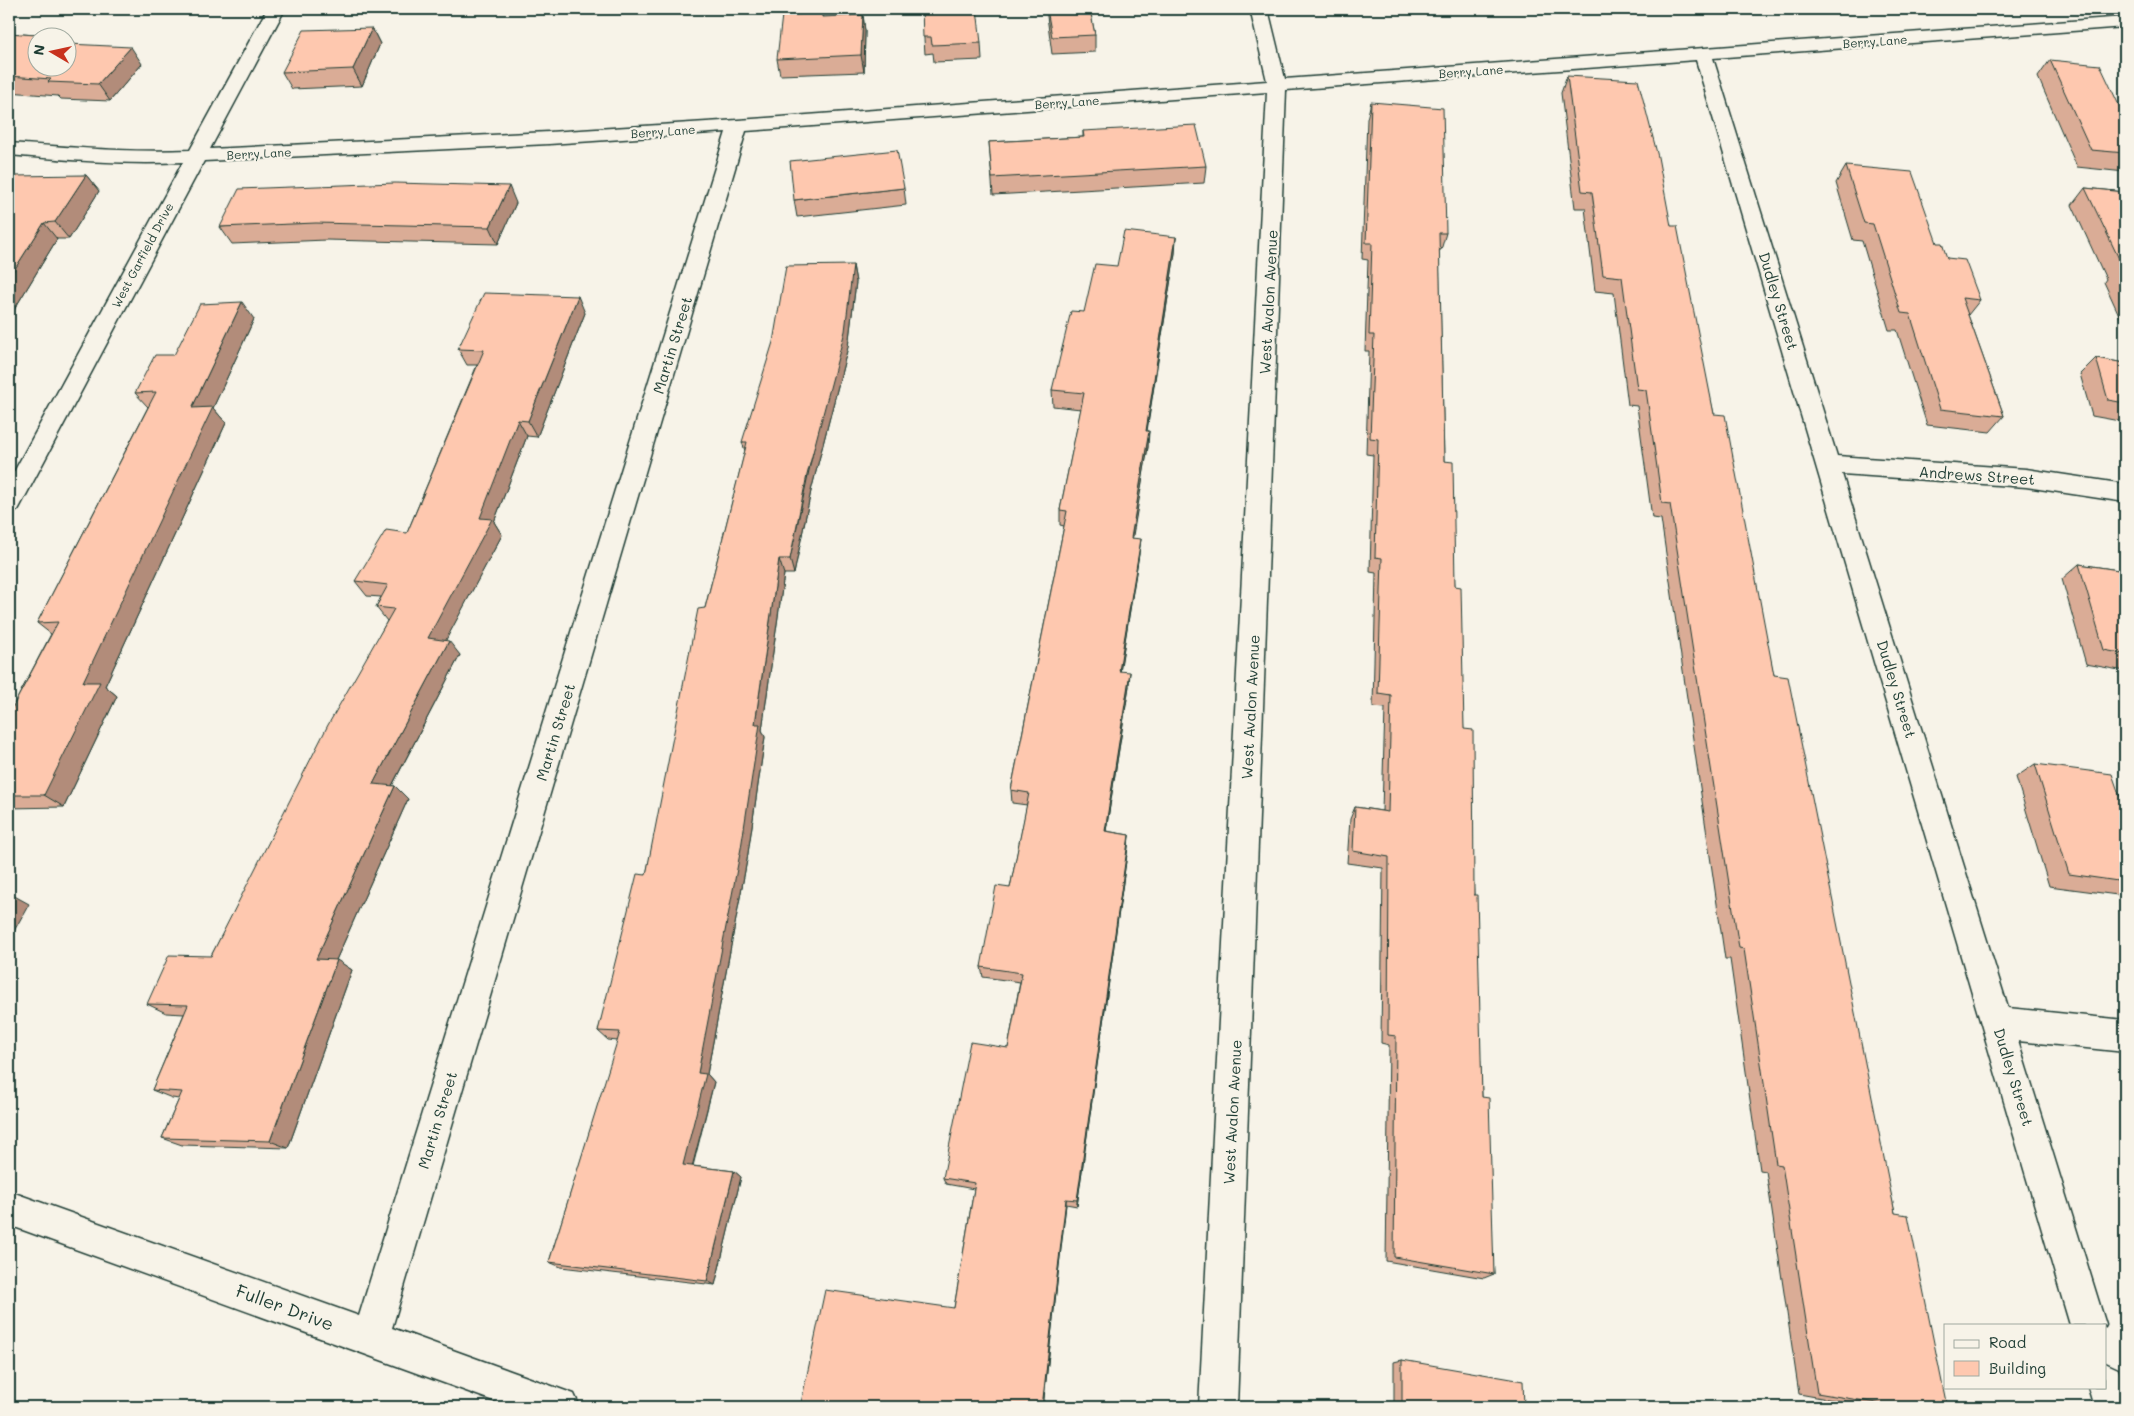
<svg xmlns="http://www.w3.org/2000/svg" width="2134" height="1416" font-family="Mali,sans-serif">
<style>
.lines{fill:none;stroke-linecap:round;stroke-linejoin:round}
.minor-casing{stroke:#1f3d34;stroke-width:3}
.minor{fill:#f7f3e8;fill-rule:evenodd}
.wall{fill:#daac96;stroke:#1f3d34}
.shaded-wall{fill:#b28c7a;stroke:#1f3d34}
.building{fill:#fec8af;stroke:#1f3d34}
.labels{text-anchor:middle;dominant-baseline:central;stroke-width:4.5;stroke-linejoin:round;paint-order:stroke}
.far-street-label{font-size:12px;fill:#1f3d34;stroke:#f7f3e8}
.street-label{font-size:15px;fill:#1f3d34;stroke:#f7f3e8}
.near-street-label{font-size:18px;fill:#1f3d34;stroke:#f7f3e8}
</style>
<rect width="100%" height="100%" fill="#f7f3e8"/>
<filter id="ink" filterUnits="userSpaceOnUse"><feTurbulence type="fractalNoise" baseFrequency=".02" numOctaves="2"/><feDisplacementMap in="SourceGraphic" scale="10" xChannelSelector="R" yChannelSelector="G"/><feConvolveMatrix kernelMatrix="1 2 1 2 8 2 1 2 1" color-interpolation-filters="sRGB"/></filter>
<g filter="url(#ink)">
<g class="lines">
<!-- minor casing -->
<g class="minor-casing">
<path id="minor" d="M 267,9 L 285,9 L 210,149 L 549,132 L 738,120 L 1267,81 L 1250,9 L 1268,9 L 1285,79 L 2125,17 L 2125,27 L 1713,58 L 1837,456 L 2026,469 L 2125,484 L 2125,502 L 2026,487 L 1842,474 L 2008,1008 L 2125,1020 L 2125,1052 L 2018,1041 L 2106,1325 L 2105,1327 L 2105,1325 L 2070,1325 L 1696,60 L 1286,90 L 1237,1407 L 1199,1407 L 1267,92 L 746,131 L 392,1328 L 574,1394 L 580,1407 L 510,1407 L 9,1225 L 9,1191 L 359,1316 L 726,132 L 549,144 L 204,161 L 18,510 L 9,512 L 9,481 L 183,162 C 125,165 67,160 9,155 L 9,143 C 70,147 129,153 190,150 Z
M 2105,1363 L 2118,1369 L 2125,1387 L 2125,1407 L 2094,1407 L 2088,1387 L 2105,1387 Z"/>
</g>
<!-- minor -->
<use href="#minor" class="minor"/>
</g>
<!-- wall -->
<path class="wall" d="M 922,9 L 981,43 L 982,60 L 934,62 L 933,53 L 925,54 Z
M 1046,9 L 1090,9 L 1095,35 L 1095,52 L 1052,54 Z
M 822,14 L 822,17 L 863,15 L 865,31 L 864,72 L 780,75 L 777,59 Z
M 372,28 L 380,44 L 362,86 L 292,89 L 282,72 Z
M 9,33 L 49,36 L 50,38 L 38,38 L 38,68 L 142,64 L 110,101 L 61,99 L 58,96 L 9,92 Z
M 2050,60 L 2125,118 L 2125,172 L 2077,167 L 2038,77 Z
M 1567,76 L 1671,226 L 1714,414 L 1774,675 L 1895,1213 L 1947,1407 L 1873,1407 L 1799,1394 L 1766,1171 L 1760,1170 L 1730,959 L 1725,959 L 1661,519 L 1652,518 L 1637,406 L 1628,405 L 1614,293 L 1595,291 L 1585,208 L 1575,208 L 1561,93 Z
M 1371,102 L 1446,233 L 1441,250 L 1439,250 L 1444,461 L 1455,586 L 1474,895 L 1482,1097 L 1494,1274 L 1484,1278 L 1386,1261 L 1389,1045 L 1381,1043 L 1383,868 L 1347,863 L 1350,819 L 1355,807 L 1382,811 L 1385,708 L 1373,707 L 1376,573 L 1370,572 L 1373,455 L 1366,454 L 1369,351 L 1365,351 L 1368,260 L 1362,259 L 1367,119 Z
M 1083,131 L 1206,166 L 1204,183 L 993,195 L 989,142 L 1083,137 Z
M 1846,166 L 1937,243 L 1947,258 L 1980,300 L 1968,315 L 2004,416 L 1990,432 L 1927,425 L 1897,330 L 1889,330 L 1862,241 L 1853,240 L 1836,183 Z
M 86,175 L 99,191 L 69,239 L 57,239 L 9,318 L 9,182 Z
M 904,188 L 906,205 L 797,217 L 794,200 Z
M 2085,188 L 2125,192 L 2125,328 L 2104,282 L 2106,279 L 2072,205 Z
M 516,203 L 498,244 L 326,240 L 232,244 L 220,227 Z
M 1176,237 L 1175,253 L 1147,431 L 1148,447 L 1132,538 L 1139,554 L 1120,671 L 1129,686 L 1106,831 L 1129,835 L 1128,847 L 1077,1206 L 1066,1204 L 1043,1407 L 827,1407 L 954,1308 L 974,1189 L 946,1184 L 943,1178 L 1008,1048 L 1020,982 L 983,977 L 981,967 L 1010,888 L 1027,805 L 1012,803 L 1011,790 L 1064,526 L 1060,525 L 1060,510 L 1081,409 L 1053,406 L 1052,390 L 1084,312 L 1117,266 Z
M 853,265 L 856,282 L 848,347 L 811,491 L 794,574 L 784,574 L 762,730 L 765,737 L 747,860 L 707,1074 L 714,1082 L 693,1166 L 734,1171 L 741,1177 L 715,1285 L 561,1267 L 549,1262 L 618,1041 L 608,1040 L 598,1031 L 646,875 L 705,608 L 745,451 L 742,442 Z
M 585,313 L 537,437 L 527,436 L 494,522 L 502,535 L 445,641 L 460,655 L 392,786 L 395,786 L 408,799 L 336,960 L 352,970 L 288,1148 L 182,1145 L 162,1138 L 179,1099 L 172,1098 L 152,1090 L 184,1014 L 166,1013 L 147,1004 L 211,956 L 387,621 L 376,607 L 381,597 L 367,596 L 355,581 L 407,533 L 477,365 L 467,365 L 458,349 Z
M 254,319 L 213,408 L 226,423 L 105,686 L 117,696 L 64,807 L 9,808 L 9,714 L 51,634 L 37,623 L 148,407 L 135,393 L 174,355 Z
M 2096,358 L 2125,363 L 2125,422 L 2092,416 L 2080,374 Z
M 2079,564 L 2125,571 L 2125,671 L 2086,664 L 2062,579 Z
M 2035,764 L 2125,811 L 2125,896 L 2049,886 L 2016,777 Z
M 1402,1360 L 1524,1407 L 1394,1407 L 1394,1362 Z"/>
<!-- shaded-wall -->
<path class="shaded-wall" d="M 863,15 L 865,31 L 864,72 L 861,55 Z
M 372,28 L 380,44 L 362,86 L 353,69 Z
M 131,47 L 142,64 L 110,101 L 98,84 Z
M 86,175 L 99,191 L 69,239 L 55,222 Z
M 509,186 L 516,203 L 498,244 L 490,227 Z
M 44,223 L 57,239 L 9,318 L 9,278 Z
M 1176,237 L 1175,253 L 1144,447 L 1146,431 Z
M 853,265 L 856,282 L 848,347 L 811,491 L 794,574 L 790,559 Z
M 578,296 L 585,313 L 537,437 L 528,421 Z
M 242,302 L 254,319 L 213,408 L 226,423 L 105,686 L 117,696 L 64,807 L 44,795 L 83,682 L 192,408 Z
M 518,420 L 527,436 L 494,522 L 502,535 L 439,653 L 428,638 Z
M 1149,431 L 1148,447 L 1130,553 L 1131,538 Z
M 1141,539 L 1139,554 L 1118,685 L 1119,671 Z
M 779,559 L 784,574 L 762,730 L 765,737 L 747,860 L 707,1074 L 714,1082 L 691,1171 L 683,1165 L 755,724 Z
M 449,641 L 460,655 L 386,797 L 373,784 Z
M 1130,672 L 1129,686 L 1104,843 L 1105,831 Z
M 395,786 L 408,799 L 332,969 L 316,959 Z
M 1129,835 L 1128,847 L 1077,1206 L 1077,1200 Z
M 9,893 L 29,904 L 9,940 Z
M 337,960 L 352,970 L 288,1148 L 270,1141 Z
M 734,1171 L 741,1177 L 715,1285 L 707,1281 Z
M 1066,1199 L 1066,1204 L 1043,1407 L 1042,1407 Z"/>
<!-- building -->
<path class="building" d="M 922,9 L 977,9 L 981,43 L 932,45 L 931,37 L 923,37 Z
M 1047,9 L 1090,9 L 1095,35 L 1052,37 Z
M 822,14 L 822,17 L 863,15 L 861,55 L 777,59 L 782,15 Z
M 372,28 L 353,69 L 282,72 L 304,30 Z
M 9,33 L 49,36 L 48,38 L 38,38 L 38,68 L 68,68 L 68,44 L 131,47 L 98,84 L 48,82 L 51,79 L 9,76 Z
M 2050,60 L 2100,65 L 2125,118 L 2125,153 L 2091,150 Z
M 1567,76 L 1638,80 L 1658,157 L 1671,226 L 1677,226 L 1714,414 L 1725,415 L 1774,675 L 1788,677 L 1895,1213 L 1908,1215 L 1947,1407 L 1900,1407 L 1817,1393 L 1782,1165 L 1776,1164 L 1744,949 L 1739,948 L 1670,504 L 1662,503 L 1646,390 L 1637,389 L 1622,277 L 1603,275 L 1592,192 L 1582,191 Z
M 1371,102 L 1443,108 L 1446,233 L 1439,233 L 1444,461 L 1453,462 L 1455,586 L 1461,587 L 1464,729 L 1473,730 L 1474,895 L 1477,895 L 1482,1097 L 1489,1098 L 1494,1274 L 1394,1257 L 1396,1036 L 1388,1035 L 1389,857 L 1353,851 L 1355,807 L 1388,812 L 1391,695 L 1378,693 L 1382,558 L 1375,557 L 1378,439 L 1370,438 L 1374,335 L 1369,335 L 1372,243 L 1366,243 Z
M 1196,125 L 1206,166 L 992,178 L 989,142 L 1084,137 L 1083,131 Z
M 897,150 L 904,188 L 794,200 L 790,161 Z
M 1846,166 L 1912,172 L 1937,243 L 1942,243 L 1947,258 L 1965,260 L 1980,300 L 1962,298 L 2004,416 L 1940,409 L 1910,314 L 1901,313 L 1873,224 L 1864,223 Z
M 86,175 L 55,222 L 44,223 L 9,278 L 9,182 L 13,176 Z
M 395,183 L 509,186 L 490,227 L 316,223 L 220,227 L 239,189 Z
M 2085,188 L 2125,192 L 2125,279 L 2119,265 L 2122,265 Z
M 1124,231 L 1176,237 L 1146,431 L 1149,431 L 1131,538 L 1141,539 L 1119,671 L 1130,672 L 1105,831 L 1129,835 L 1077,1200 L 1066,1199 L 1042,1407 L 828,1407 L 801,1403 L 825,1290 L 954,1308 L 975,1183 L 943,1178 L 970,1042 L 1008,1048 L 1022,973 L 981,967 L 996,886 L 1010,888 L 1029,793 L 1011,790 L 1067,511 L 1060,510 L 1084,393 L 1052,390 L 1071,311 L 1084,312 L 1095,264 L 1117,266 Z
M 853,265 L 845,331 L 807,475 L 790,559 L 779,559 L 755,724 L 760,724 L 741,848 L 698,1073 L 706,1074 L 683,1165 L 734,1171 L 707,1281 L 549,1262 L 620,1032 L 598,1031 L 637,874 L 646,875 L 698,609 L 705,608 L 747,442 L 742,442 L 773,342 L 786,266 Z
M 484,293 L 578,296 L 528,421 L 518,420 L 480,518 L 492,519 L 428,638 L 449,641 L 373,784 L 395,786 L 316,959 L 337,960 L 270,1141 L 162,1138 L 182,1092 L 152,1090 L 188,1005 L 147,1004 L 169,955 L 211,956 L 328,725 L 394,609 L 376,607 L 388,585 L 355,581 L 386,530 L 407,533 L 484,350 L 458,349 Z
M 242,302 L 192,408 L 213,407 L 83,682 L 100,682 L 44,795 L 9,795 L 9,714 L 58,622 L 37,623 L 156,392 L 135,393 L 155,355 L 174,355 L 200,304 Z
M 2096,358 L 2125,363 L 2125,403 L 2108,400 Z
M 2079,564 L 2125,571 L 2125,654 L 2104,650 Z
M 2035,764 L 2112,774 L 2125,811 L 2125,882 L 2069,874 Z
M 1402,1360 L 1523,1381 L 1524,1407 L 1402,1407 Z"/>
</g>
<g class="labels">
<!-- far-street labels -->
<g class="far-street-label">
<text transform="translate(1875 41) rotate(-4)">Berry Lane</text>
<text transform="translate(1471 71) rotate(-4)">Berry Lane</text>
<text transform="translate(1067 102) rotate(-4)">Berry Lane</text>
<text transform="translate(663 131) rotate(-4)">Berry Lane</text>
<text transform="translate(259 153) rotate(-3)">Berry Lane</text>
<text transform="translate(142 255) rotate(-62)">West Garfield Drive</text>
</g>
<!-- street labels -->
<g class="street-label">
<text transform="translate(1779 301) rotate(73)">Dudley Street</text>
<text transform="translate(1268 302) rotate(-87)">West Avalon Avenue</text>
<text transform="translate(672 345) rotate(-73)">Martin Street</text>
<text transform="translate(1977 475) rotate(4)">Andrews Street</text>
<text transform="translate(1897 689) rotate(73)">Dudley Street</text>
<text transform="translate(1250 707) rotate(-87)">West Avalon Avenue</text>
<text transform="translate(555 732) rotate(-73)">Martin Street</text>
<text transform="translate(2014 1077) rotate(73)">Dudley Street</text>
<text transform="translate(1232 1112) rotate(-87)">West Avalon Avenue</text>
<text transform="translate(437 1120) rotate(-73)">Martin Street</text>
</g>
<!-- near-street labels -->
<g class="near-street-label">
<text transform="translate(285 1307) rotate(20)">Fuller Drive</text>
</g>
</g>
<!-- margin -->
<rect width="2134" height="1416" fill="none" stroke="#f7f3e8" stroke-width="30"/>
<rect x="15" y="15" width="2104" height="1386" fill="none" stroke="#1f3d34" stroke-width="2" filter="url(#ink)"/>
<!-- legend -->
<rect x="1944" y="1324" width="162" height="65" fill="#f7f3e8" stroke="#a1aaa0"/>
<rect x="1954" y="1340" width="25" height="8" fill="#f7f3e8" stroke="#a1aaa0"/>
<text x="1989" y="1348" font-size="15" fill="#1f3d34">Road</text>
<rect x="1954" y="1361" width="25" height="15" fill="#fec8af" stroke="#a1aaa0"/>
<text x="1989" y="1374" font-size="15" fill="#1f3d34">Building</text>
<!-- north arrow -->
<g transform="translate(52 52) rotate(279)"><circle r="24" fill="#f7f3e8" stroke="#a1aaa0"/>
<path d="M0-4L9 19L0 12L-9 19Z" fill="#c8321e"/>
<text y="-8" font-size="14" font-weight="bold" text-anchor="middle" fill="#1f3d34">N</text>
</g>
</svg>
